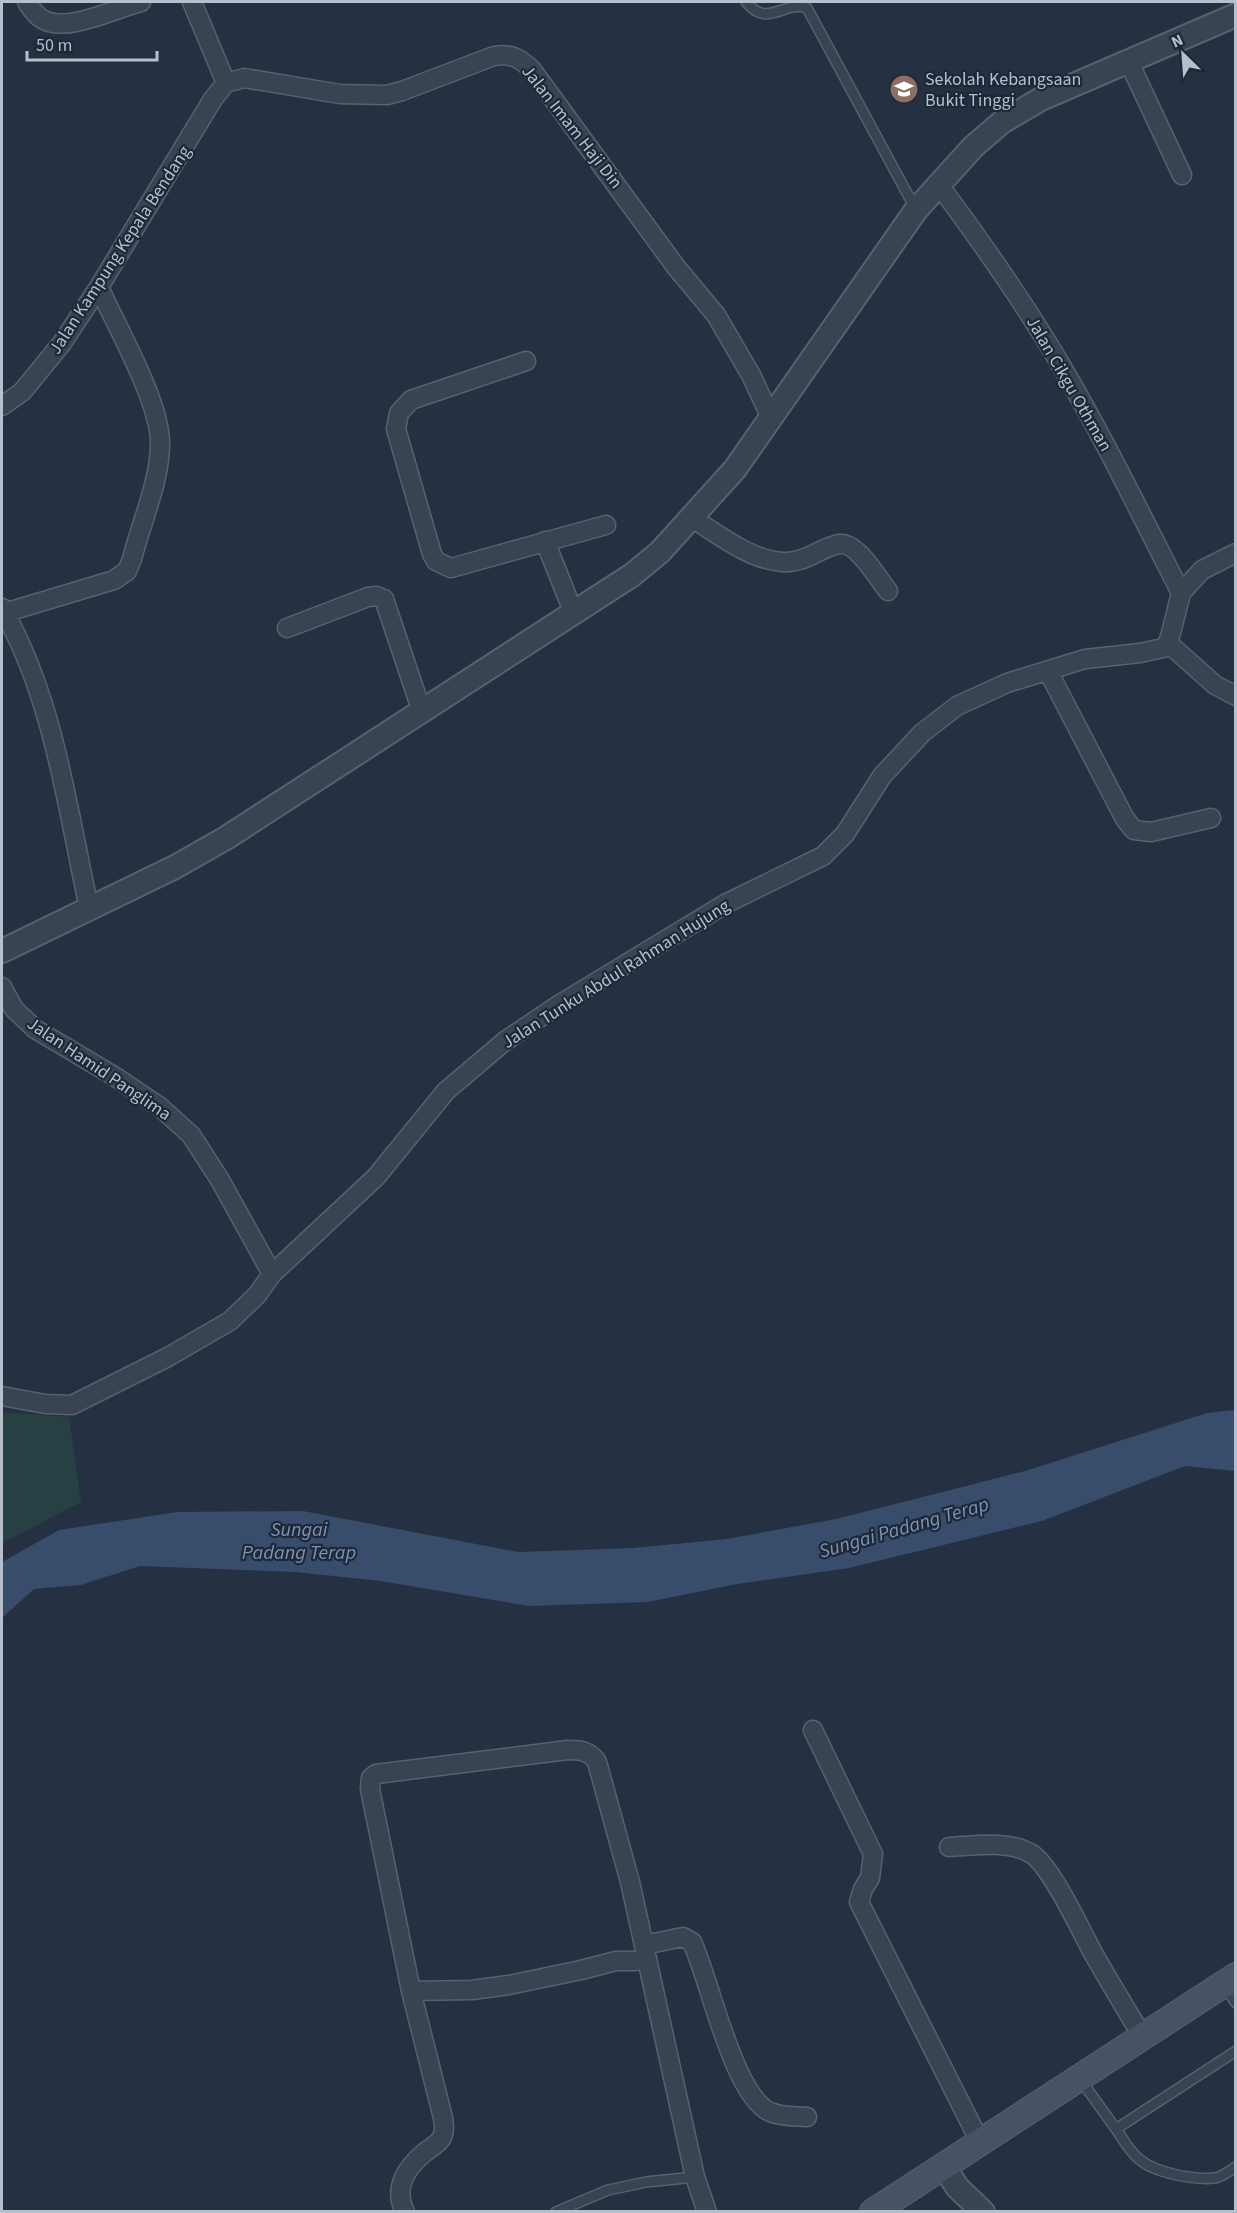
<svg xmlns="http://www.w3.org/2000/svg" width="1237" height="2213" font-family="'Source Sans 3',sans-serif">
<style>
.green{fill:#274044}
.water{fill:#384c6b}
.lines{fill:none;stroke-linecap:round;stroke-linejoin:round}
.service-casing{stroke:#57616f;stroke-width:12}
.minor-casing{stroke:#57616f;stroke-width:21}
.tertiary-casing{stroke:#57616f;stroke-width:26}
.secondary-casing{stroke:#57616f;stroke-width:28}
.service{stroke:#394352;stroke-width:9}
.minor{stroke:#394352;stroke-width:18}
.tertiary{stroke:#394352;stroke-width:22}
.secondary{stroke:#475265;stroke-width:26}
.labels{text-anchor:middle;dominant-baseline:central;stroke-width:4.5;stroke-linejoin:round;paint-order:stroke}
.poi-label{font-size:18px;fill:#b6bfcc;stroke:#1e2838;text-anchor:start}
.street-label{font-size:18px;fill:#b6bfcc;stroke:#1e2838}
.water-label{font-size:20px;font-style:italic;fill:#7c94b5;stroke:#1e2838}
</style>
<rect width="100%" height="100%" fill="#253143"/>
<!-- green -->
<path class="green" d="M 2,1412 L 69,1417 L 81,1502 L 2,1543 Z"/>
<!-- water -->
<path class="water" d="M 1235,1410 L 1235,1471 L 1185,1466 L 1042,1521 L 849,1568 L 737,1584 L 648,1602 L 529,1606 L 380,1581 L 296,1572 L 140,1566 L 81,1585 L 34,1589 L 2,1618 L 2,1562 L 59,1530 L 177,1512 L 303,1511 L 518,1552 L 633,1548 L 727,1539 L 836,1519 L 1025,1471 L 1207,1413 Z"/>
<g class="lines">
<!-- service casing -->
<g class="service-casing">
<path id="service" d="M 746,2 C 768,29 784,0 807,8 L 915,208
M 1224,1986 L 1236,2003
M 1080,2079 L 1116,2129 L 1236,2051
M 1116,2129 C 1123,2139 1129,2151 1139,2159 C 1155,2173 1193,2180 1215,2178 C 1222,2177 1229,2171 1236,2167
M 556,2212 L 608,2190 L 646,2182 L 695,2177"/>
</g>
<!-- minor casing -->
<g class="minor-casing">
<path id="minor" d="M 27,2 C 31,8 35,15 42,19 C 66,34 116,8 141,2
M 192,2 L 226,83
M 1128,60 L 1182,175
M 939,185 C 983,244 1025,304 1062,367 C 1105,440 1142,517 1181,593
M 526,361 L 411,400 L 399,413 L 396,429 L 432,554 L 436,561 L 451,568 L 606,525
M 2,406 L 22,392 L 62,343 L 99,287 L 213,99 L 226,83 L 244,78 L 340,94 L 387,95 L 402,91 L 494,56 C 511,53 520,58 532,70 L 676,267 L 716,315 L 751,375 L 771,418
M 692,518 C 719,535 750,560 783,562 C 796,563 807,558 818,552 C 825,549 832,545 840,544 C 857,542 878,578 888,591
M 545,541 L 574,614
M 2,608 C 54,699 67,807 89,908
M 4,613 L 114,580 L 127,571 L 132,559 C 141,523 160,481 160,444 C 161,403 116,326 99,287
M 287,628 L 368,597 L 376,596 L 384,599 L 422,712
M 1168,643 L 1215,685 L 1236,696
M 1048,671 L 1125,819 L 1134,830 L 1151,832 L 1211,818
M 2,987 L 14,1009 L 35,1029 L 114,1076 L 160,1107 L 191,1135 L 220,1180 L 272,1274
M 2,1396 L 45,1404 L 72,1405 L 168,1357 L 230,1321 L 257,1295 L 272,1274 L 376,1177 L 446,1091 L 505,1041 L 557,1006 L 725,904 L 823,856 L 845,834 L 882,776 L 922,733 L 957,706 L 1007,683 L 1085,659 L 1140,653 L 1163,648 L 1168,643 L 1171,633 L 1181,593 L 1202,570 L 1236,553
M 813,1730 L 873,1854 L 870,1878 L 863,1889 L 859,1902 L 980,2142
M 949,1847 C 973,1846 1008,1840 1030,1853 C 1050,1863 1081,1931 1093,1953 C 1109,1981 1126,2009 1142,2036
M 644,1945 L 683,1937 L 692,1942 C 710,1980 733,2095 770,2112 C 782,2117 795,2116 807,2117
M 411,1991 L 472,1990 L 509,1985 L 581,1970 L 616,1961 L 635,1961 L 647,1958
M 405,2212 C 393,2189 406,2168 424,2153 C 430,2148 439,2144 442,2137 C 445,2131 444,2124 443,2118 L 411,1991 L 370,1789 L 371,1778 L 376,1774 L 568,1750 C 581,1750 590,1751 597,1762 L 630,1882 L 695,2177 L 707,2212"/>
</g>
<!-- tertiary casing -->
<g class="tertiary-casing">
<path id="tertiary" d="M 2,951 L 175,867 L 226,838 L 632,575 L 660,552 L 735,469 L 916,210 L 973,147 L 1002,122 L 1041,99 L 1236,15
M 944,2166 L 957,2187 L 983,2212"/>
</g>
<!-- secondary casing -->
<g class="secondary-casing">
<path id="secondary" d="M 873,2212 L 1236,1976"/>
</g>
<!-- service -->
<use href="#service" class="service"/>
<!-- minor -->
<use href="#minor" class="minor"/>
<!-- tertiary -->
<use href="#tertiary" class="tertiary"/>
<!-- secondary -->
<use href="#secondary" class="secondary"/>
</g>
<!-- icons -->
<defs>
<g id="school-disc" transform="scale(1.5)"><circle r="9.5" fill="#8d6e63" stroke="#1e2838"/><path d="M0-5L7-2L0 1L-7-2ZM-4 1L0 2.5L4 1V4Q0 6-4 4Z" fill="#fff"/></g>
</defs>
<g fill-rule="evenodd">
<use href="#school-disc" x="904" y="89"/>
</g>
<g class="labels">
<!-- poi labels -->
<g class="poi-label">
<text x="925" y="79">Sekolah Kebangsaan<tspan x="925" dy="21">Bukit Tinggi</tspan></text>
</g>
<!-- street labels -->
<g class="street-label">
<text transform="translate(572 127) rotate(52)">Jalan Imam Haji Din</text>
<text transform="translate(120 250) rotate(-57)">Jalan Kampung Kepala Bendang</text>
<text transform="translate(1069 384) rotate(60)">Jalan Cikgu Othman</text>
<text transform="translate(616 974) rotate(-32)">Jalan Tunku Abdul Rahman Hujung</text>
<text transform="translate(99 1069) rotate(34)">Jalan Hamid Panglima</text>
</g>
<!-- water labels -->
<g class="water-label">
<text transform="translate(904 1528) rotate(-16)">Sungai Padang Terap</text>
<text x="299" y="1530">Sungai<tspan x="299" dy="23">Padang Terap</tspan></text>
</g>
</g>
<!-- border -->
<rect width="1237" height="2213" fill="none" stroke="#b6bfcc" stroke-width="6"/>
<!-- north arrow -->
<g transform="translate(1183 54) rotate(335)" stroke="#1e2838" stroke-width="4.5" paint-order="stroke">
<path d="M0-4.5L10 22L0 15L-10 22Z" fill="#b6bfcc"/>
<text y="-9" font-size="16" font-weight="bold" text-anchor="middle" fill="#b6bfcc">N</text>
</g>
<!-- scale -->
<path d="M27 51v9h130v-9" fill="none" stroke="#b6bfcc" stroke-width="3"/>
<text x="36" y="51" font-size="18" fill="#b6bfcc" stroke="#1e2838" stroke-width="4.5" paint-order="stroke">50 m</text>
</svg>
